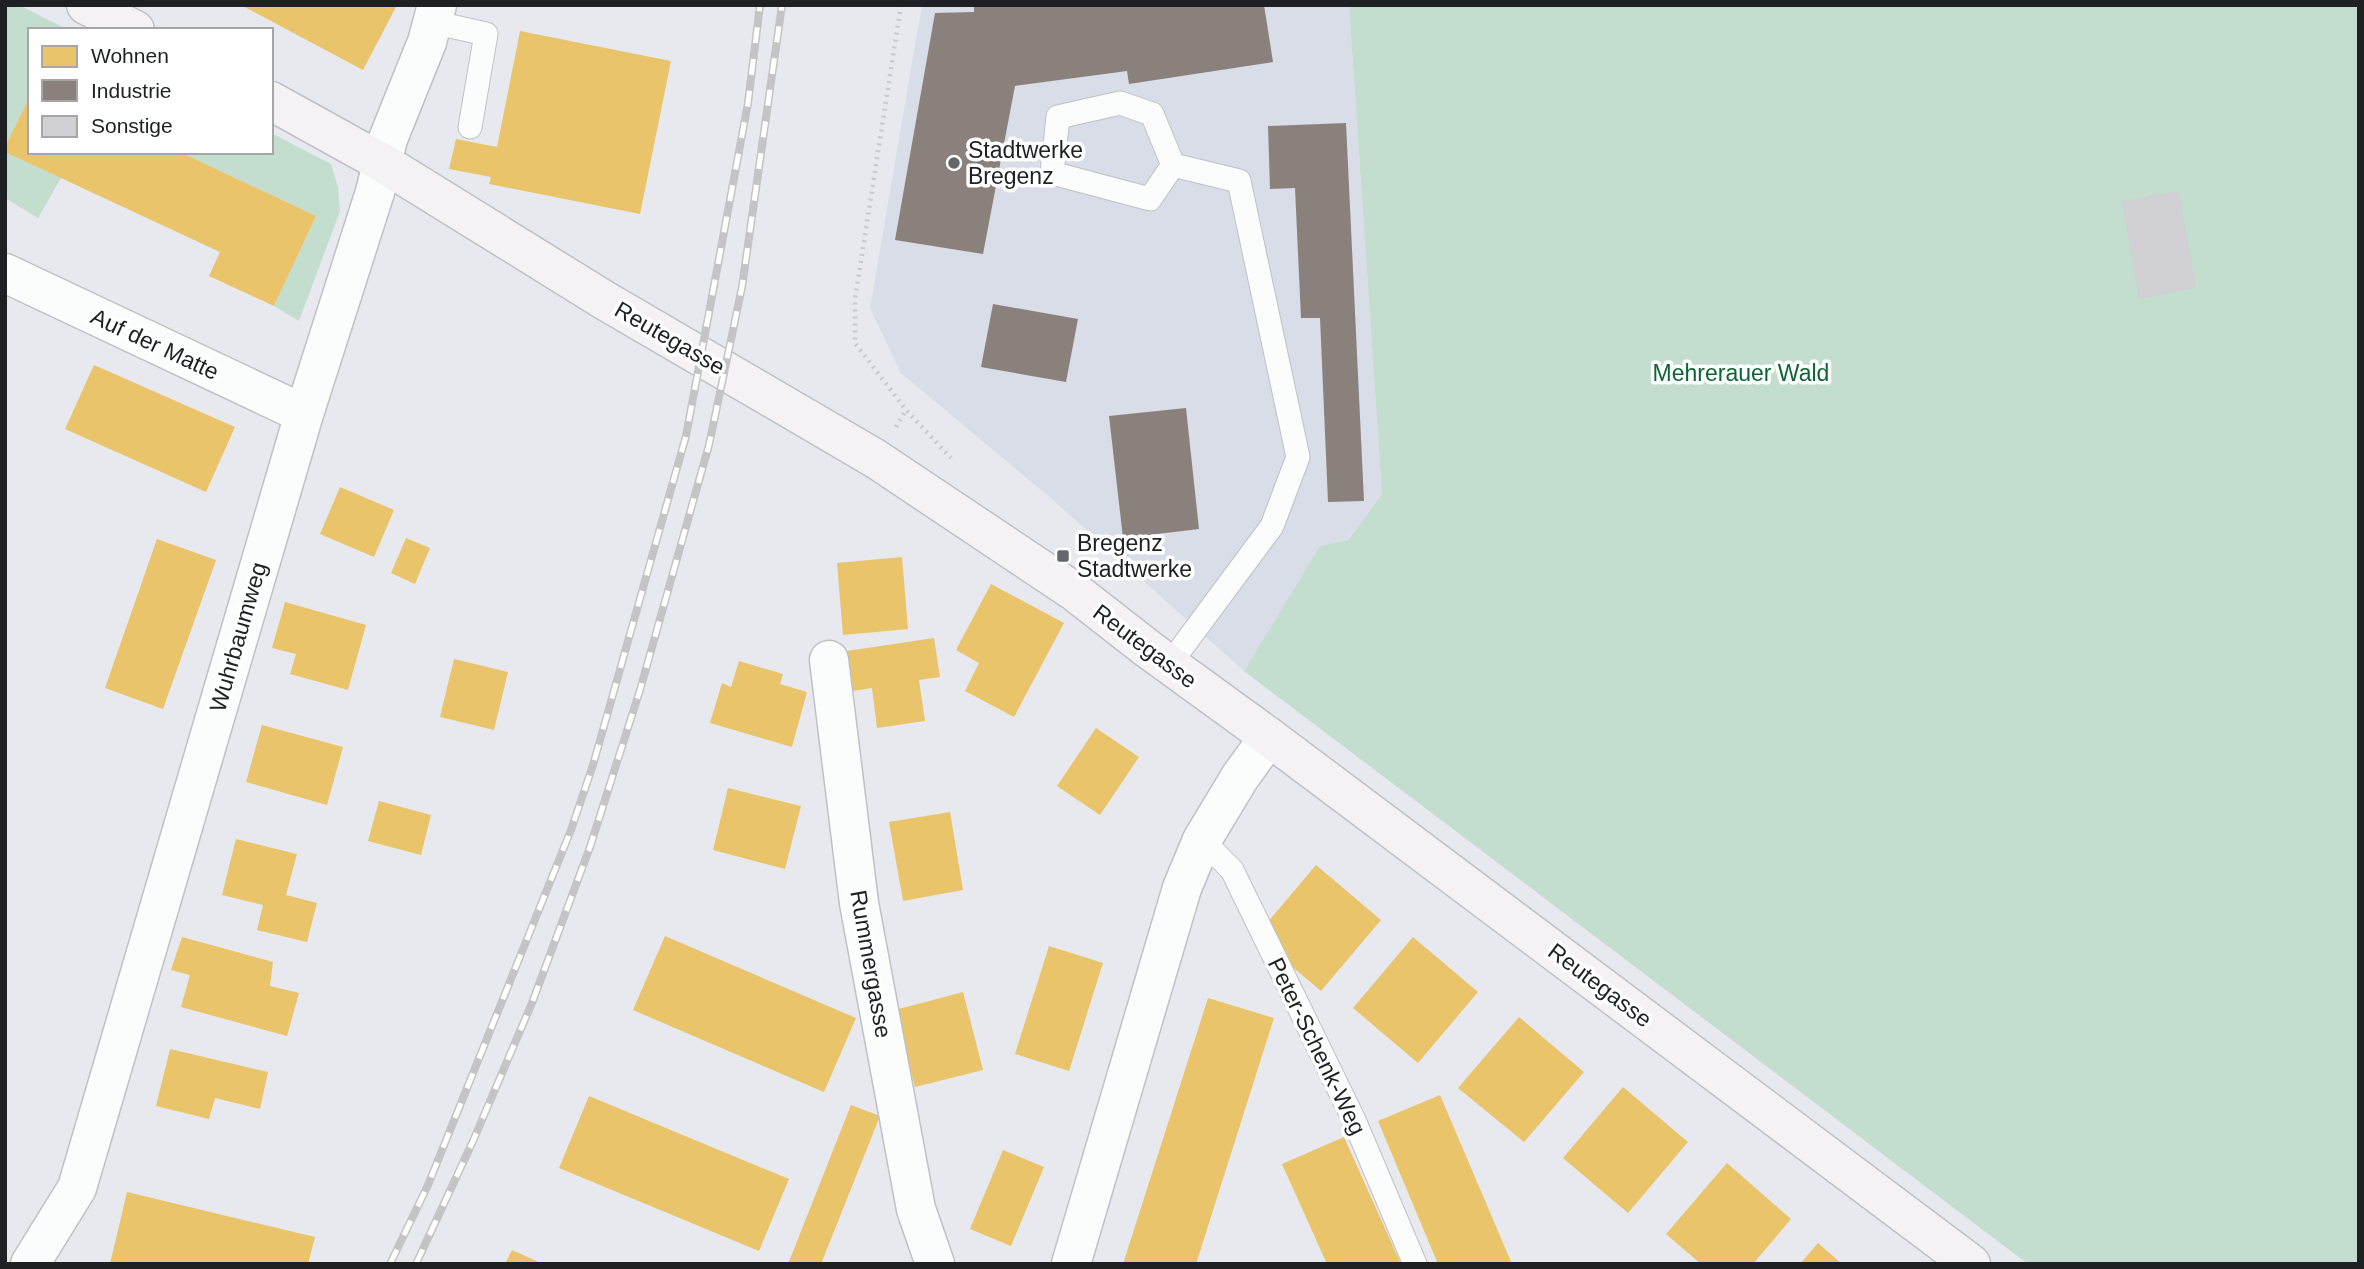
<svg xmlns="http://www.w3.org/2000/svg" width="2364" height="1269" font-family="Helvetica,sans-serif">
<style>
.built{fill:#d8dde8}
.green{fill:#c3ddce}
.homes{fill:#e9c46a}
.industry{fill:#8a817c}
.building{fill:#d0d0d5}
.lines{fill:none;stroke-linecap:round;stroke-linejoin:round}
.lane-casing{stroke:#bfc1c5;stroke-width:25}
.street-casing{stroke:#bfc1c5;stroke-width:41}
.secondary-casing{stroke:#bfc1c5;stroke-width:41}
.path{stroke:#c7c9cb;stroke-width:4.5;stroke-dasharray:2 5;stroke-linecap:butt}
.lane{stroke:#fbfcfc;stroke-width:23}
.street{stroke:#fbfcfc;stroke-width:38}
.secondary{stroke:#f5f2f6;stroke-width:38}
.rail-casing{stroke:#c4c4c6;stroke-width:8}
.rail{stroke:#fff;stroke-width:5;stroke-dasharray:16;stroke-linecap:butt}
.poi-dot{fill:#64666a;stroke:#fff;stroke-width:2.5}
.labels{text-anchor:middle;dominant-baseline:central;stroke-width:7;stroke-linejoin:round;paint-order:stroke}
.poi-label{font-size:23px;fill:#1e2023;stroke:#fff;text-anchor:start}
.street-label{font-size:23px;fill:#1e2023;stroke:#fff}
.park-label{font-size:23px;fill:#0d6437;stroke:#fff}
</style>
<rect width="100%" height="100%" fill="#e7e9ee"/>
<!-- built -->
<path class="built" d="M 922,5 L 1349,5 L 1382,494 L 1347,540 L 1320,546 L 1244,671 L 1053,500 L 901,373 L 870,308 Z"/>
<!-- green -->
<path class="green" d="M 5,5 L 19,5 L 68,30 L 30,30 L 30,96 L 5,147 Z
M 1349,5 L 2359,5 L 2359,1264 L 2028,1264 L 1244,671 L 1320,546 L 1348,540 L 1382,494 Z
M 271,133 L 331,164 L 338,187 L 340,211 L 299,321 L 274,306 L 316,216 L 180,152 L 271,152 Z
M 5,152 L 61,178 L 38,218 L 5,198 Z"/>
<!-- homes -->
<path class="homes" d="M 241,5 L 397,5 L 363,70 Z
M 520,31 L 671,61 L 640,214 L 489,184 L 491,177 L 449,169 L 456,139 L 497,147 Z
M 30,96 L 30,152 L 180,152 L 316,216 L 274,306 L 209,276 L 220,252 L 5,152 L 5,147 Z
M 94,365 L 235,427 L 206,492 L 65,429 Z
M 340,487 L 394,510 L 374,557 L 320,534 Z
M 406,538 L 430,548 L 415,584 L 391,573 Z
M 157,539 L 216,560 L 163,709 L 105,688 Z
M 902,557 L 908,629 L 843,635 L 837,563 Z
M 991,584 L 1064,623 L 1014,717 L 965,691 L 979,663 L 956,650 Z
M 285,602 L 366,625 L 348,690 L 290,674 L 296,654 L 272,648 Z
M 934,638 L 940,677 L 919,680 L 925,721 L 877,728 L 872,688 L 853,691 L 847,651 Z
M 454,659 L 508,672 L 494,730 L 440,717 Z
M 739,661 L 783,674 L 780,684 L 807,692 L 792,747 L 710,723 L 722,683 L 731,687 Z
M 262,725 L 343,747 L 327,805 L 246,782 Z
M 1096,728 L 1139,757 L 1100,815 L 1057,786 Z
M 728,788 L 801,806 L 785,869 L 713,850 Z
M 379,801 L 431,815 L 421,855 L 368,841 Z
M 950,812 L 963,890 L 903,901 L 889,822 Z
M 236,839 L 297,854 L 286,895 L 317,903 L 307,942 L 257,930 L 263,905 L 222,895 Z
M 1316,865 L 1381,920 L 1321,991 L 1256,936 Z
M 665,936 L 856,1018 L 824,1092 L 633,1010 Z
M 182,937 L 273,962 L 270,986 L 299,993 L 287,1036 L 181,1007 L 190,975 L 171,970 Z
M 1413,937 L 1478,992 L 1418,1063 L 1353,1008 Z
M 1049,946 L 1103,963 L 1069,1071 L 1015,1054 Z
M 963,992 L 983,1070 L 915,1087 L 895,1010 Z
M 1208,998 L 1274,1018 L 1196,1264 L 1123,1264 Z
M 1519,1017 L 1584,1072 L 1524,1142 L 1458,1088 Z
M 170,1049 L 268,1072 L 260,1109 L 215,1098 L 209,1119 L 156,1106 Z
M 1623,1087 L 1688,1142 L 1628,1213 L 1563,1158 Z
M 1440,1095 L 1512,1264 L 1438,1264 L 1378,1121 Z
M 589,1096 L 789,1179 L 759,1251 L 559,1168 Z
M 851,1105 L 880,1116 L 821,1264 L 788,1264 Z
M 1344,1137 L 1401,1264 L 1327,1264 L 1282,1164 Z
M 1003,1150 L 1044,1167 L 1011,1246 L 970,1229 Z
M 1727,1163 L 1791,1219 L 1753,1264 L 1701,1264 L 1666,1234 Z
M 127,1192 L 315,1237 L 308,1264 L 110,1264 Z
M 1818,1243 L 1842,1264 L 1800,1264 Z
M 512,1250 L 543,1264 L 505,1264 Z"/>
<!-- industry -->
<path class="industry" d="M 974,5 L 1264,5 L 1273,62 L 1129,84 L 1127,71 L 1015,86 L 983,254 L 895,240 L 935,13 L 974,12 Z
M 1346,123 L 1364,501 L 1328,502 L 1320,318 L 1301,318 L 1295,188 L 1270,189 L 1268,126 Z
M 993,304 L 1078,319 L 1066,382 L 981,367 Z
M 1186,408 L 1199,529 L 1123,538 L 1109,416 Z"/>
<!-- building -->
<path class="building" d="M 2179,191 L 2196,288 L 2139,299 L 2122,201 Z"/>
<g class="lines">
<!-- lane casing -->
<g class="lane-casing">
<path id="lane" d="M 432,22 L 486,34 L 470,127
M 1169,665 L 1272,526 L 1298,457 L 1239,181 L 1173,165 L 1152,114 L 1120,103 L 1058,117 L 1052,173 L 1150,199 L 1173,165
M 1202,840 L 1232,870 L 1354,1120 L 1415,1264"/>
</g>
<!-- street casing -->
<g class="street-casing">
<path id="street" d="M 5,273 L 304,414
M 829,660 L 859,903 L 916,1209 L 935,1264
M 30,1264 L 77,1188 L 304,414 L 375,192 L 388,139 L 427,42 L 437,5
M 1071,1264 L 1182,888 L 1202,840 L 1240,777 L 1269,737"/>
</g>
<!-- secondary casing -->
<g class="secondary-casing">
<path id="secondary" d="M 86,5 L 135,30
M 271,101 L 383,163 L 604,300 L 876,459 L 1075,592 L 1148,649 L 1269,737 L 1971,1264"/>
</g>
<!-- path -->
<path class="path" d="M 901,5 L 855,299 L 855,343 L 906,410
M 896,427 L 906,410 L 951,458"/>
<!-- lane -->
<use href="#lane" class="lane"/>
<!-- street -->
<use href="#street" class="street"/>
<!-- secondary -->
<use href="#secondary" class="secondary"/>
<!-- rail casing -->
<g class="rail-casing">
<path id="rail" d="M 390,1264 L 428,1185 L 571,830 L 593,765 L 686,436 L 748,103 L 760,5
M 416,1264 L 473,1141 L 532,1003 L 590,847 L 640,690 L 709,445 L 742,287 L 782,5"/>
</g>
<!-- rail -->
<use href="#rail" class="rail"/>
</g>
<!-- markers -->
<g class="poi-dot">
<circle cx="954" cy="163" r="7"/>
<rect x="1056" y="549" width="14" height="14" rx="3.5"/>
</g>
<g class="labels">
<!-- poi labels -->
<g class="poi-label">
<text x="968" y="150">Stadtwerke<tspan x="968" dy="26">Bregenz</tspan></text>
<text x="1077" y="543">Bregenz<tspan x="1077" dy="26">Stadtwerke</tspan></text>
</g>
<!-- street labels -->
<g class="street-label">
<text transform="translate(670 338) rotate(30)">Reutegasse</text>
<text transform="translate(155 344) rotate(25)">Auf der Matte</text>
<text transform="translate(238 637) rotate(-74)">Wuhrbaumweg</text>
<text transform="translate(1145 646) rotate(37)">Reutegasse</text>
<text transform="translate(871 964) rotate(80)">Rummergasse</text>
<text transform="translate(1600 985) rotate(37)">Reutegasse</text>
<text transform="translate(1317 1046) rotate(64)">Peter-Schenk-Weg</text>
</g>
<!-- park labels -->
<g class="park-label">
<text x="1741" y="373">Mehrerauer Wald</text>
</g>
</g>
<!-- border -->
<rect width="2364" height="1269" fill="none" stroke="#1e2023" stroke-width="14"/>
<!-- legend -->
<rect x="28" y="28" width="245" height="126" fill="#ffffff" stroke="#a5a6a7" stroke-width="2"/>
<rect x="42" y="46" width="35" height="21" fill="#e9c46a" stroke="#a5a6a7" stroke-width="2"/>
<text x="91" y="63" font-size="21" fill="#1e2023">Wohnen</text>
<rect x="42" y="80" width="35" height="21" fill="#8a817c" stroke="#a5a6a7" stroke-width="2"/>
<text x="91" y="98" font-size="21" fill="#1e2023">Industrie</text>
<rect x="42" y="116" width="35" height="21" fill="#d0d0d5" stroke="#a5a6a7" stroke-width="2"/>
<text x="91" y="133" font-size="21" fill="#1e2023">Sonstige</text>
</svg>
